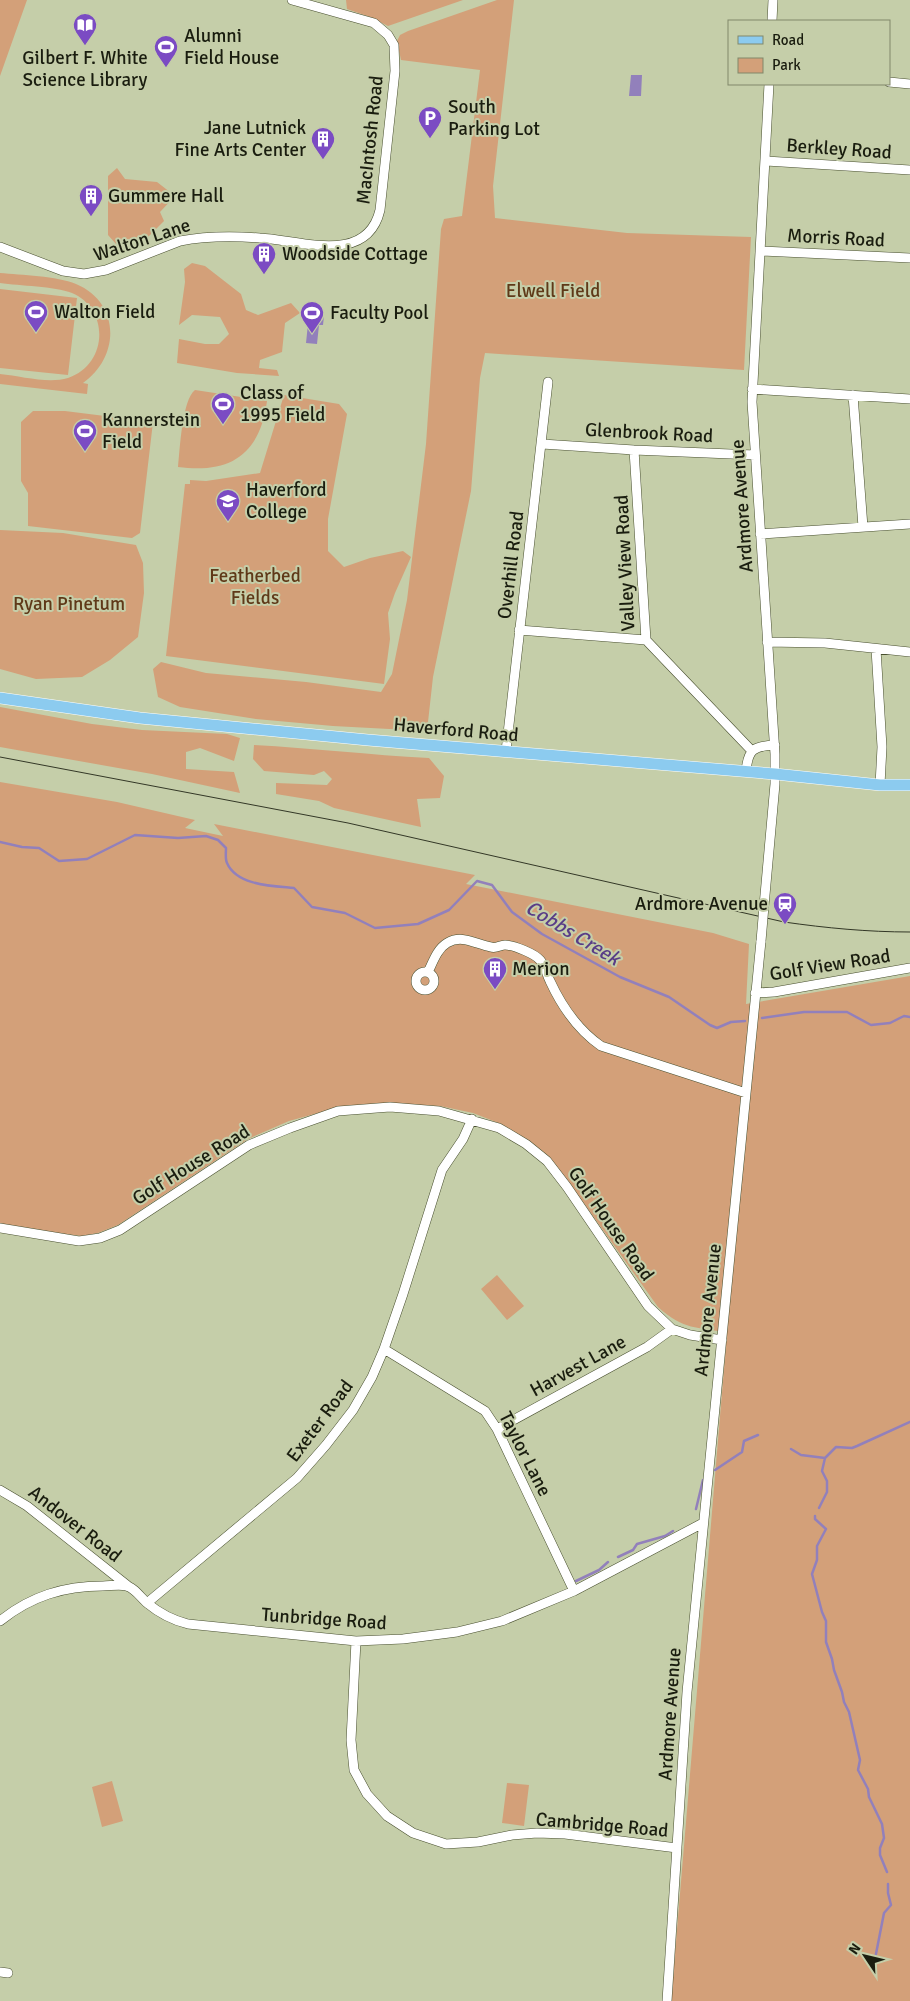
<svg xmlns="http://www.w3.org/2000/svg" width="910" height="2001" font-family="Signika,sans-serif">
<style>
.green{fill:#d3a079}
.water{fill:#9280bb}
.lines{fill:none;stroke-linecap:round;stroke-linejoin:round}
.stream{stroke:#9280bb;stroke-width:2.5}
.minor-casing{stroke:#484f2f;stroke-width:10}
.major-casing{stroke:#fff;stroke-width:12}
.minor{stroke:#fff;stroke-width:9}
.major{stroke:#8ccbef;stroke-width:11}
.tram{stroke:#333726;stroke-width:1}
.minor-bridge-casing{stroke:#484f2f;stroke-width:10;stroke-linecap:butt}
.minor-bridge{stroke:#fff;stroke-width:9}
.labels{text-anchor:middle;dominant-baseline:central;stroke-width:4;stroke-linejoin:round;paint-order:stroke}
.poi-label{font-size:19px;fill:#1a1d0f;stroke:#c5cea9;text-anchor:start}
.street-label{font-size:19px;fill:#1a1d0f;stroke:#c5cea9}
.park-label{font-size:19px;fill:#5f3918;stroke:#c5cea9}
.water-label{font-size:20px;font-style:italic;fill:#593d87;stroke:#c5cea9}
</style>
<rect width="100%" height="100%" fill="#c5cea9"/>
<!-- green -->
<path class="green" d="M 0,0 L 27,0 L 0,76 Z
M 346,0 L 463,0 L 388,26 L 370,17 L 347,9 Z
M 497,0 L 514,0 L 493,186 L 495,218 L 627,233 L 751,237 L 744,370 L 485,353 L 480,378 L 471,491 L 433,677 L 427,731 L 333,726 L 256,719 L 180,707 L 158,697 L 153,669 L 161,662 L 206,673 L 306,682 L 381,692 L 392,674 L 407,600 L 426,444 L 441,229 L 444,219 L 462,216 L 480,70 L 401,60 L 397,41 L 400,35 L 408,31 Z
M 117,168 L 125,179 L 157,182 L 175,196 L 160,212 L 164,221 L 147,238 L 116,244 L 108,235 L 108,176 Z
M 192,263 L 205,266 L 241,294 L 246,310 L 258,315 L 291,303 L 300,313 L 285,323 L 282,352 L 260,360 L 259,368 L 277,370 L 279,376 L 237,373 L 177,363 L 179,339 L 205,344 L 219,344 L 229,334 L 220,317 L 192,315 L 179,325 L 185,282 L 184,269 Z
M 0,273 C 21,275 57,276 76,284 C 121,303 120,357 83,383 L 88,384 L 87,394 L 0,384 L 0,374 C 21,376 48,384 68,378 C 108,365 110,309 72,293 C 54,286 20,286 0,283 Z
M 0,289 L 77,298 L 68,375 L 0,368 Z
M 195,390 L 267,401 C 260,454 231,474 178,467 C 180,449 182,400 195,390 Z
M 284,395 L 339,404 L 347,414 L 328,519 L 328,551 L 344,567 L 370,558 L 403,551 L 411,557 L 395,593 L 388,613 L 390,639 L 384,684 L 166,656 L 185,484 L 190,484 L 190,480 L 206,481 L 260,473 Z
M 33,411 L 65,411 L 153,422 L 140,533 L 132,538 L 28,526 L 28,493 L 21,481 L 21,422 Z
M 0,530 L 63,533 L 136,545 L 143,563 L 144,593 L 138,637 L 110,660 L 82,677 L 36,679 L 0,669 Z
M 0,707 L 92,724 L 142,730 L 227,734 L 240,738 L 234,761 L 200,748 L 186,752 L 186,769 L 234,772 L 240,793 L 152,774 L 0,747 Z
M 254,745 C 312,748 370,755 429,758 L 444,776 L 440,798 L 417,799 L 421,827 L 334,808 L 319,801 L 276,794 L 276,783 L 327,785 L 332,779 L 324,771 L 314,775 L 264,771 L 253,759 Z
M 0,782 L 117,802 L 195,820 L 185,828 L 223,836 L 214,824 L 475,875 L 466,884 L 713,933 L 749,944 L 746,1004 L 910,976 L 910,2001 L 671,2001 L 727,1333 C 696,1326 685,1331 658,1307 L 570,1184 L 550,1159 L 501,1124 L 473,1113 L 440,1106 L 389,1104 L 340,1107 L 289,1121 L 248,1139 L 118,1225 L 98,1233 L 82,1236 L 0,1226 Z
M 497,1275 L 524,1306 L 507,1320 L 481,1289 Z
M 112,1781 L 123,1821 L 102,1827 L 92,1787 Z
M 507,1783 L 529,1785 L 524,1826 L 502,1823 Z"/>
<!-- water -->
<path class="water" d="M 631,75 L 642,75 L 641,96 L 629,96 Z
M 309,314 L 324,316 L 323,325 L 319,325 L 317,344 L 306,343 Z"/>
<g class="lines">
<!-- stream -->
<path class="stream" d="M 0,842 L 22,847 L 39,848 L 59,861 L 87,859 L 135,835 L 178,838 L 206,836 L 218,840 L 226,848 C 226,852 225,859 227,863 C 237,886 274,886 294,888 L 312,907 L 345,913 L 375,928 L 418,924 L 449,910 L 477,881 L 492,885 L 512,912 L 542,934 L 620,977 L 669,997 L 710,1025 L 717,1028 L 731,1022 L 745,1021
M 762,1018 L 804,1012 L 847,1012 L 871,1025 L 890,1023 L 904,1016 L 910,1017
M 791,1449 L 801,1455 L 825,1458 L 836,1447 L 852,1448 L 857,1446 L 910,1422
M 715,1470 L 742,1452 L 744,1441 L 758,1435
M 819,1508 L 827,1492 L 827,1481 L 822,1471 L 825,1458
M 696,1509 L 703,1480
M 815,1516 L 815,1519 L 826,1529 L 817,1546 L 817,1560 L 812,1574 L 822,1612 L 826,1621 L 826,1642 L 832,1659 L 834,1670 L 842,1692 L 844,1702 L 849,1712 L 860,1760 L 858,1770 L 868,1789 L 869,1797 L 882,1824 L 884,1838 L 880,1848 L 880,1855 L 887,1872
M 618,1557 L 633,1550 L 637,1544 L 665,1536 L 673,1531
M 576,1581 L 599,1570 L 608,1562
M 874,1964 L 884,1913 L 891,1905 L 888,1893 L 888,1884"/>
<!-- minor casing -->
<g class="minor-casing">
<path id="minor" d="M 772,21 L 773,0
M 889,82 L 910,84
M 766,161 L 910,170
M 0,247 L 63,271 L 84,274 L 106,270 L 180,241 C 206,236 233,236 260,238 C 300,240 367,266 380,210 L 395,71 L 394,45 L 388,35 L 374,23 L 292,0
M 760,251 L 910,258
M 752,389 L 910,399
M 853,395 L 863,527
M 542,444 L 634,450 L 755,455
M 634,450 L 646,640 L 752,751
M 760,534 L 910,524
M 519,630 L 646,640
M 767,642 L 825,643 L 910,652
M 876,649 L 882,747 L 880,785
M 506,751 L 548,382
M 746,771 C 748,750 753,746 775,745
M 764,906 L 775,784 L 775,754 L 752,402 L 769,84
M416 981a9 9 0 1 1 18 0a9 9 0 1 1-18 0Z
M 428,972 C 433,962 437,949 447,943 C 462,934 475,944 491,947 C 496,949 500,945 505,945 C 514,945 535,954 540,960 C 546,967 546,973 550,981 C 562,1007 578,1030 601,1046 L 746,1093
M 755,993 L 774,992 L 910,968
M 0,1228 L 79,1241 L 100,1238 L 120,1230 L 249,1145 L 290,1128 L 338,1111 L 390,1107 L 439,1111 L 499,1128 L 526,1144 L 547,1161 L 567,1187 L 648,1306 L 672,1329 L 690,1335 L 722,1340
M 384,1349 L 485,1411 L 497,1429 L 574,1591
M 497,1429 L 647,1347 L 672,1329
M 0,1490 L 27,1506 L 128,1586
M 147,1603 L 297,1478 L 326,1445 L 353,1410 L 372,1377 L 384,1349 L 403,1294 L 442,1170 L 463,1139 L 472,1119
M 0,1621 C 31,1596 64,1586 103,1586 C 110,1586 120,1584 126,1586 C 134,1587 141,1598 147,1603 C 159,1613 172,1620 188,1624 L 356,1641 L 403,1639 L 457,1632 L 502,1621 L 574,1591 L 703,1523
M 356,1641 L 351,1740 L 354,1770 L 367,1794 L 387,1816 L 413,1833 L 446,1844 L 478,1842 L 512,1835 L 537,1833 L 565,1834 L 677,1848
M 0,1972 L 8,1973
M 667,2001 L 687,1692 L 761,941"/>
</g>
<!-- major casing -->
<g class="major-casing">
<path id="major" d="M 0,698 L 140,718 L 368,740 L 775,774 L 880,785 L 910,785"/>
</g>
<!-- minor -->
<use href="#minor" class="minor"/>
<!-- major -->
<use href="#major" class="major"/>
<!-- tram -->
<path class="tram" d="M 0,757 L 348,823 L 784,922 C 826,928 868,932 910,932"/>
<!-- minor-bridge casing -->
<g class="minor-bridge-casing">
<path id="minor-bridge" d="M 761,941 L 764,906"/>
</g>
<!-- minor-bridge -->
<use href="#minor-bridge" class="minor-bridge"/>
</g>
<!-- icons -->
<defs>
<g id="library-pin" transform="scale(1.25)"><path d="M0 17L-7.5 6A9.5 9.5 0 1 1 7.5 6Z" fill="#7b4bc3" stroke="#c5cea9"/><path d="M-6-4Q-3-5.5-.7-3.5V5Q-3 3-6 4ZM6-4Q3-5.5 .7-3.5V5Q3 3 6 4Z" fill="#fff"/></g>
<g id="stadium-pin" transform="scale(1.25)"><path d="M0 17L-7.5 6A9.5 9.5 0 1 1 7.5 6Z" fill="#7b4bc3" stroke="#c5cea9"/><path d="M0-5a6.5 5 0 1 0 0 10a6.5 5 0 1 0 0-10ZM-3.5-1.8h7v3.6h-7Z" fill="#fff"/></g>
<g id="parking-pin" transform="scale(1.25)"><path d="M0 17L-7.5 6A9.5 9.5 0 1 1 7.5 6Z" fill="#7b4bc3" stroke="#c5cea9"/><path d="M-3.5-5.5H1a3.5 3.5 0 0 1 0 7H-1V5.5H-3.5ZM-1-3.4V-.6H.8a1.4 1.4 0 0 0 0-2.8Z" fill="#fff"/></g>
<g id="building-pin" transform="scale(1.25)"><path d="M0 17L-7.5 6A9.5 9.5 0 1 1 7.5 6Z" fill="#7b4bc3" stroke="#c5cea9"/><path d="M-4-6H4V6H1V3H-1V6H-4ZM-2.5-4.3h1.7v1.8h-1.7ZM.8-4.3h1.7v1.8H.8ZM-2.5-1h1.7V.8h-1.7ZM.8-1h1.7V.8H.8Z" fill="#fff"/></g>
<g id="university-pin" transform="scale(1.25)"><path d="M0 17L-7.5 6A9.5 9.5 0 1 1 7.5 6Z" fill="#7b4bc3" stroke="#c5cea9"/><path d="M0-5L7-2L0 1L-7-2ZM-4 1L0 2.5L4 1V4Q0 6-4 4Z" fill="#fff"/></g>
<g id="station-pin" transform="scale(1.25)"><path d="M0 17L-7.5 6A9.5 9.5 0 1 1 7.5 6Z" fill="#7b4bc3" stroke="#c5cea9"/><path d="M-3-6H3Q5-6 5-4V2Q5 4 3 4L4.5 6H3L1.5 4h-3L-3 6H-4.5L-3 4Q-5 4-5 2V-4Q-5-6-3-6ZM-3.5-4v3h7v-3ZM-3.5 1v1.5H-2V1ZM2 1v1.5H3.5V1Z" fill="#fff"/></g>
</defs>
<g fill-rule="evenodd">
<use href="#library-pin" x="85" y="25"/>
<use href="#stadium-pin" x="166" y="47"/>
<use href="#parking-pin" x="430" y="118"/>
<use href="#building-pin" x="323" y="139"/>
<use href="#building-pin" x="91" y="196"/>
<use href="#building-pin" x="264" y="254"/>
<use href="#stadium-pin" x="36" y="312"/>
<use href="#stadium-pin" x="312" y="313"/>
<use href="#stadium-pin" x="223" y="404"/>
<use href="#stadium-pin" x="85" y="431"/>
<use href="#university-pin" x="228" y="501"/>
<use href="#station-pin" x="785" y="904"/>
<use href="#building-pin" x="495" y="969"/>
</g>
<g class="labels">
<!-- poi labels -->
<g class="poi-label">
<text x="184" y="36">Alumni<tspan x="184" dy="22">Field House</tspan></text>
<text x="85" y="58" text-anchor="middle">Gilbert F. White<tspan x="85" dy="22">Science Library</tspan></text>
<text x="448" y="107">South<tspan x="448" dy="22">Parking Lot</tspan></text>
<text x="306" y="128" text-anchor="end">Jane Lutnick<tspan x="306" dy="22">Fine Arts Center</tspan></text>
<text x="108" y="196">Gummere Hall</text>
<text x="282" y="254">Woodside Cottage</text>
<text x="54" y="312">Walton Field</text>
<text x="330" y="313">Faculty Pool</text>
<text x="240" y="393">Class of<tspan x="240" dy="22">1995 Field</tspan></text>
<text x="102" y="420">Kannerstein<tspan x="102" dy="22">Field</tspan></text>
<text x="246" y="490">Haverford<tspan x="246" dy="22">College</tspan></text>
<text x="768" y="904" text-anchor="end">Ardmore Avenue</text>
<text x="512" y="969">Merion</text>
</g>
<!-- street labels -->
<g class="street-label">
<text transform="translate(370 140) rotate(-84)">MacIntosh Road</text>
<text transform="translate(839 149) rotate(4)">Berkley Road</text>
<text transform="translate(836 238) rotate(3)">Morris Road</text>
<text transform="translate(142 240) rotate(-18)">Walton Lane</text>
<text transform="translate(649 433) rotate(3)">Glenbrook Road</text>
<text transform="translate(742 506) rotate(-94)">Ardmore Avenue</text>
<text transform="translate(625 563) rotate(-93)">Valley View Road</text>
<text transform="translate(511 565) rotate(-83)">Overhill Road</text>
<text transform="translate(456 730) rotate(5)">Haverford Road</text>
<text transform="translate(830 965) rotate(-9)">Golf View Road</text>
<text transform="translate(191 1165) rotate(-32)">Golf House Road</text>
<text transform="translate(611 1224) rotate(55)">Golf House Road</text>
<text transform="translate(708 1310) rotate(-84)">Ardmore Avenue</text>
<text transform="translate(578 1366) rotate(-29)">Harvest Lane</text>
<text transform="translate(320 1421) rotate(-53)">Exeter Road</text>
<text transform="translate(525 1454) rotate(63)">Taylor Lane</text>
<text transform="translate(75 1524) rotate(38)">Andover Road</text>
<text transform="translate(324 1619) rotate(4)">Tunbridge Road</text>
<text transform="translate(670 1714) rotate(-86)">Ardmore Avenue</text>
<text transform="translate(602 1825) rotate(5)">Cambridge Road</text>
</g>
<!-- park labels -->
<g class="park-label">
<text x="553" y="291">Elwell Field</text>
<text x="255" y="576">Featherbed<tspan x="255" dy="22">Fields</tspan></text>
<text x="69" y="604">Ryan Pinetum</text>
</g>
<!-- water labels -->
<g class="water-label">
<text transform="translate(573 933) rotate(31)">Cobbs Creek</text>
</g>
</g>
<!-- legend -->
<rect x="728" y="20" width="162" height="65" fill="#c5cea9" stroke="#81876b"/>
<rect x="738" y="36" width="25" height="8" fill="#8ccbef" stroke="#81876b"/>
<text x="772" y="45" font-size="15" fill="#1a1d0f">Road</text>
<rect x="738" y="58" width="25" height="15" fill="#d3a079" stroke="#81876b"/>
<text x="772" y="70" font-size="15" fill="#1a1d0f">Park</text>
<!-- north arrow -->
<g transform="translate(865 1956) rotate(305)" stroke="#c5cea9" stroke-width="4" paint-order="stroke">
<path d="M0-4L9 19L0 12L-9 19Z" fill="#1a1d0f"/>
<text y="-8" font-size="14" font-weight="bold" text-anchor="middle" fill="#1a1d0f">N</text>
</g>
</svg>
